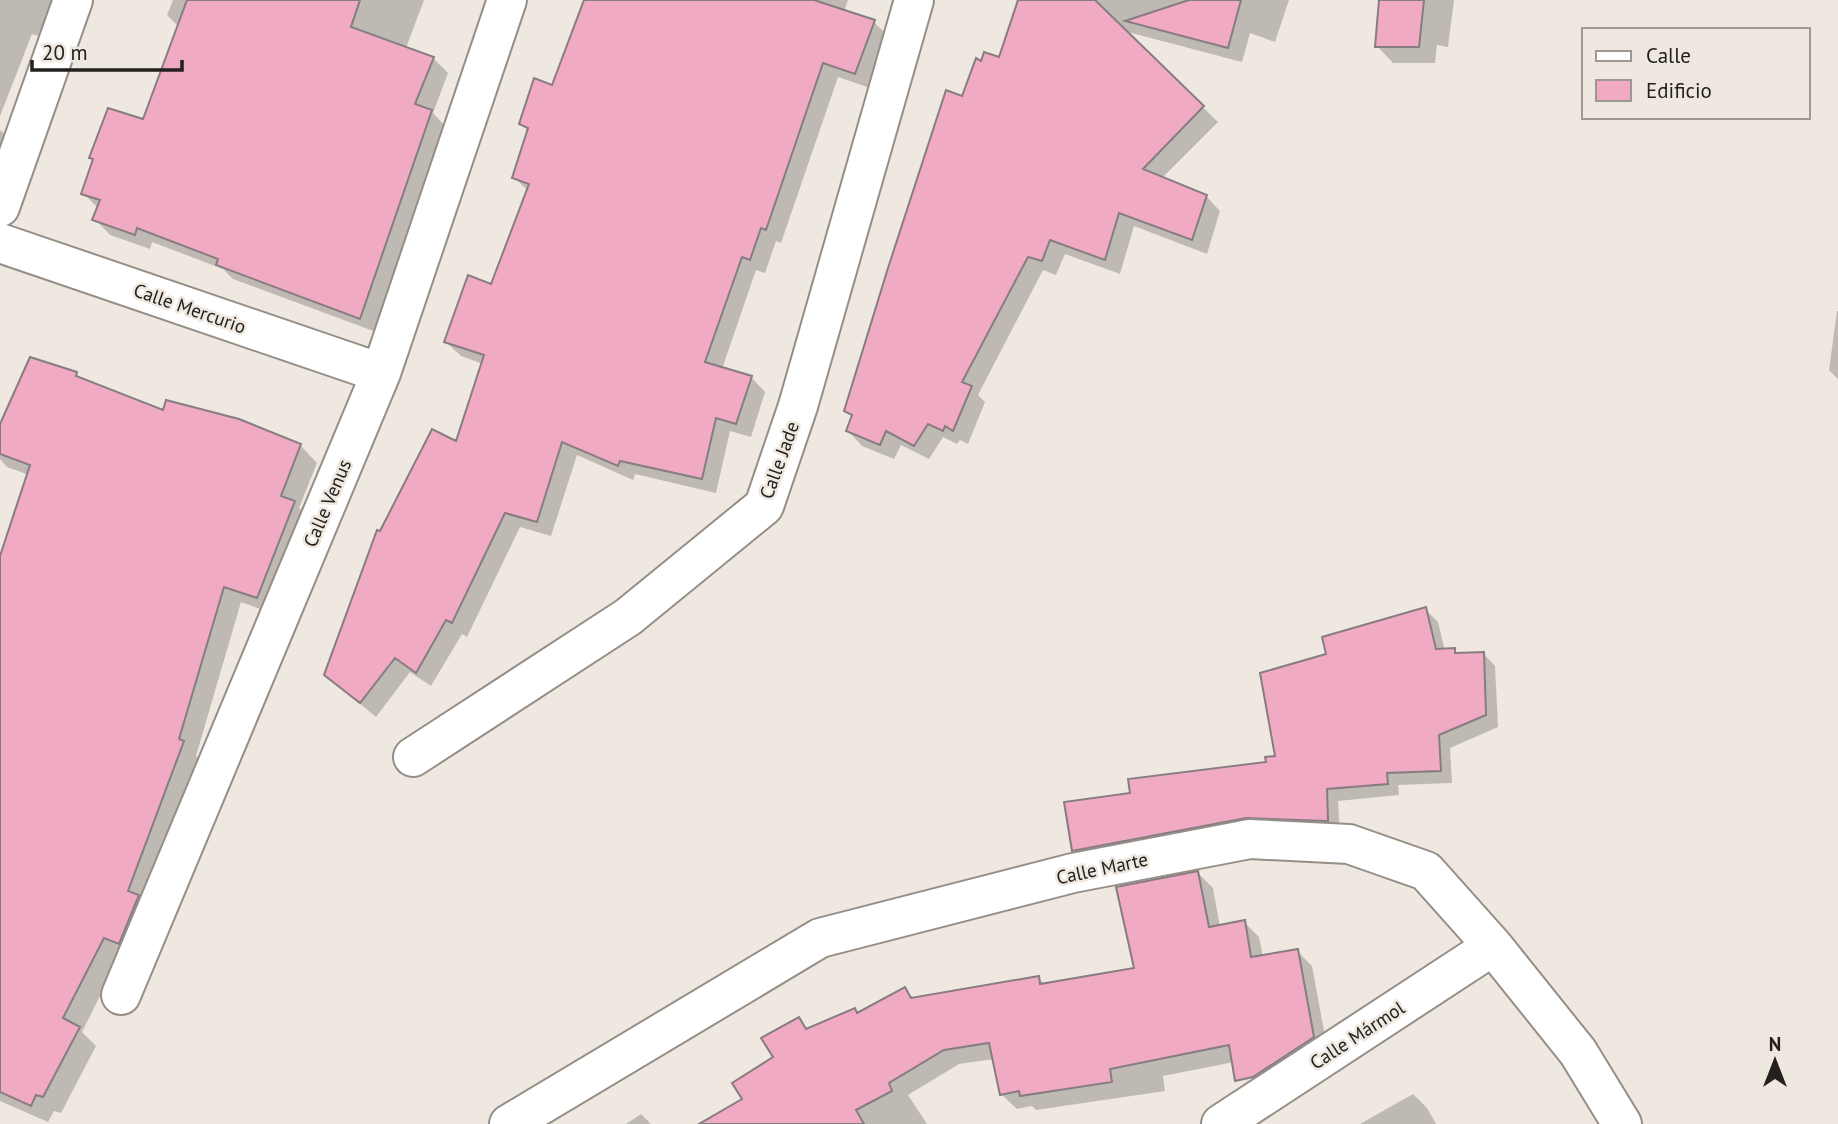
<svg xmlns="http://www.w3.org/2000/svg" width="1838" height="1124" font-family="'PT Sans',sans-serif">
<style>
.shadow{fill:#0003}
.building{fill:#f0aac4;stroke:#877d80;stroke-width:2}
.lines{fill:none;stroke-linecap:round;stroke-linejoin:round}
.street-casing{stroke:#958e86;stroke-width:42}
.street{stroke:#fff;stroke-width:38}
.labels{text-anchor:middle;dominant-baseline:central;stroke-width:5;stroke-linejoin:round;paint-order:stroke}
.street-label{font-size:19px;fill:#23201d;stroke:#efe8e0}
</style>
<rect width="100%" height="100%" fill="#efe8e0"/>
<!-- shadow -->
<path class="shadow" d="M 0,0 L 71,0 L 54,41 L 32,34 L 0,116 Z
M 173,0 L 424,0 L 406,48 L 433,58 L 448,73 L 433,113 L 446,127 L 376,332 L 233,279 L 223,269 L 152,242 L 150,249 L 110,235 L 95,219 L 99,209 L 83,193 L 144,122 L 179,27 L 167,15 Z
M 586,0 L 848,0 L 844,12 L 874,22 L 888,36 L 870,88 L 838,77 L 781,243 L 776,241 L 765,273 L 756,270 L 722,369 L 751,377 L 765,392 L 751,437 L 730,431 L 716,493 L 635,474 L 633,480 L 577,455 L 551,536 L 520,527 L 467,637 L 462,634 L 431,686 L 410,672 L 376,717 L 326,675 L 381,534 L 457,443 L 483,364 L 461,356 L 446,342 L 492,286 L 528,191 L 514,177 L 528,131 L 521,124 L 553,87 Z
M 1020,0 L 1289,0 L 1275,42 L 1250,33 L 1242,62 L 1124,31 L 1218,122 L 1162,178 L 1206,196 L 1220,211 L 1207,254 L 1134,226 L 1120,274 L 1065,254 L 1056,275 L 1043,270 L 978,395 L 985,402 L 968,444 L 960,440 L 957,444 L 943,437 L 929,459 L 901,445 L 894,459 L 862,446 L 848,431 L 853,417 L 846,410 L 963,98 L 983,63 L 1000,59 Z
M 1377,0 L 1454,0 L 1448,47 L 1437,45 L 1435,63 L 1393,63 L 1377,46 L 1381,4 Z
M 0,130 L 16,145 L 0,188 Z
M 1837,311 L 1838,311 L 1838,379 L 1829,370 Z
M 76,374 L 82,380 L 164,412 L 300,445 L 317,463 L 299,508 L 311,519 L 274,614 L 241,602 L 196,756 L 200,760 L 121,954 L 82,1032 L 96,1046 L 61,1113 L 54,1111 L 48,1122 L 0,1101 L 0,565 L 29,475 L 7,467 L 0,459 L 0,428 Z
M 1425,609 L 1438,622 L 1445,651 L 1454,650 L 1459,655 L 1483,653 L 1495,666 L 1498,727 L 1450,748 L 1452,783 L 1398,785 L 1399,795 L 1338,801 L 1340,833 L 1086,863 L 1073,850 L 1132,794 L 1268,763 L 1277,757 L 1328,655 Z
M 1198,873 L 1213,888 L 1220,927 L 1244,922 L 1259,937 L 1263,957 L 1297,951 L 1312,966 L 1328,1053 L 1300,1071 L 1249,1078 L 1234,1062 L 1163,1076 L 1165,1091 L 1036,1110 L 1032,1106 L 1017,1109 L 1001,1094 L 994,1059 L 959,1064 L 908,1095 L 927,1124 L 703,1124 L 744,1099 L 799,1019 L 809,1030 L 854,1010 L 858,1014 L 905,989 L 914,999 L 1039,978 L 1045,985 L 1136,969 Z
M 1413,1094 L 1427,1108 L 1436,1124 L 1360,1124 Z
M 641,1114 L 651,1124 L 626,1124 Z"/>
<!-- building -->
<path class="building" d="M 187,0 L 360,0 L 351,27 L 434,57 L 415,104 L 432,110 L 360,319 L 216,265 L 218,259 L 137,228 L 135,235 L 92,220 L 100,200 L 81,194 L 93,159 L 89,158 L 108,108 L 143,119 Z
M 584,0 L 814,0 L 875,20 L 855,74 L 823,63 L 766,230 L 761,228 L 750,260 L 742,257 L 705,362 L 752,376 L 736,424 L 716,418 L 702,479 L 620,461 L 618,466 L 562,442 L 537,522 L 505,513 L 452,623 L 446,620 L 416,673 L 395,658 L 360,703 L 324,675 L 377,530 L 380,531 L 432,429 L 456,441 L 484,355 L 444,342 L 468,275 L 491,284 L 529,184 L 512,178 L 528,128 L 519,124 L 534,78 L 552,85 Z
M 1018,0 L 1095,0 L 1204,106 L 1143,169 L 1207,195 L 1192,240 L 1119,213 L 1105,260 L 1050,240 L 1042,261 L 1028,257 L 962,382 L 972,386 L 953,431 L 945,426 L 943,431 L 928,424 L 914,446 L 886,431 L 880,445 L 846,431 L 852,415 L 844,411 L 888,268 L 946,90 L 962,96 L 976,58 L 981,61 L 984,52 L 999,57 Z
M 1189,0 L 1241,0 L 1228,48 L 1125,21 Z
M 1379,0 L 1424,0 L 1419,47 L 1375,47 Z
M 30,357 L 77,372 L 76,376 L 163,410 L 166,400 L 239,419 L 301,444 L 281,496 L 295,501 L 257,598 L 224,587 L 179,739 L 184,741 L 128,891 L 139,895 L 119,944 L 104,938 L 63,1018 L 80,1027 L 43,1097 L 36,1095 L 31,1106 L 0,1092 L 0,556 L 30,465 L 0,454 L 0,424 Z
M 1426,607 L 1436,649 L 1455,648 L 1455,653 L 1484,652 L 1486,715 L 1439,735 L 1441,771 L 1387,773 L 1388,784 L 1327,789 L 1328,821 L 1246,818 L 1072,851 L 1064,802 L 1130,793 L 1128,779 L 1266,762 L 1265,757 L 1275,756 L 1260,673 L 1326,654 L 1322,637 Z
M 1198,871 L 1209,927 L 1245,920 L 1251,957 L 1298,949 L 1314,1037 L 1253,1077 L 1235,1081 L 1229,1045 L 1110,1069 L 1112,1082 L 1020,1096 L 1019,1091 L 1000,1095 L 989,1043 L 944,1050 L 889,1083 L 892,1091 L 856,1110 L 864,1124 L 699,1124 L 742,1099 L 732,1083 L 773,1057 L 761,1038 L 799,1017 L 806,1029 L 855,1008 L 857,1013 L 905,987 L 911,998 L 1039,976 L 1040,984 L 1134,968 L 1116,887 Z"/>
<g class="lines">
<!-- street casing -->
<g class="street-casing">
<path id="street" d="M 0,207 L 73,0
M 0,243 L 381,373
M 413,757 L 628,617 L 764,506 L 798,406 L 914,0
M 121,995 L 381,373 L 507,0
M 509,1124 L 820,938 L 1073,873 L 1250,839 L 1349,844 L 1426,871 L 1493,946 L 1578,1052 L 1622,1124
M 1221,1124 L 1493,946"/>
</g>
<!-- street -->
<use href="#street" class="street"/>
</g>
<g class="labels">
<!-- street labels -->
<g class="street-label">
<text transform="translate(190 308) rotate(19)">Calle Mercurio</text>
<text transform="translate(779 460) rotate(-70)">Calle Jade</text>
<text transform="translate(327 503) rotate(-67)">Calle Venus</text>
<text transform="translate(1102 868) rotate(-12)">Calle Marte</text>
<text transform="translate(1357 1035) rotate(-33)">Calle Mármol</text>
</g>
</g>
<!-- legend -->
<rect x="1582" y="28" width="228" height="91" fill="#efe8e0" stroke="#9d9892" stroke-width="2"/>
<rect x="1596" y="51" width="35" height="10" fill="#ffffff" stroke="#9d9892" stroke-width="2"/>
<text x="1646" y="63" font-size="21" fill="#23201d">Calle</text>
<rect x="1596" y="80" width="35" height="21" fill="#f0aac4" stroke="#9d9892" stroke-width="2"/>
<text x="1646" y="98" font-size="21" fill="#23201d">Edificio</text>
<!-- north arrow -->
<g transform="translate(1775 1061)" stroke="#efe8e0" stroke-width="5" paint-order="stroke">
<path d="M0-5L12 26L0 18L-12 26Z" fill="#23201d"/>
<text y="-10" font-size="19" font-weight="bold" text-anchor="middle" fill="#23201d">N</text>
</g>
<!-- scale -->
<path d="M32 60v10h150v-10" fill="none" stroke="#23201d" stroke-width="3.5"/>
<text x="42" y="60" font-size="21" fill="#23201d" stroke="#efe8e0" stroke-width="5" paint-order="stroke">20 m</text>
</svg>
